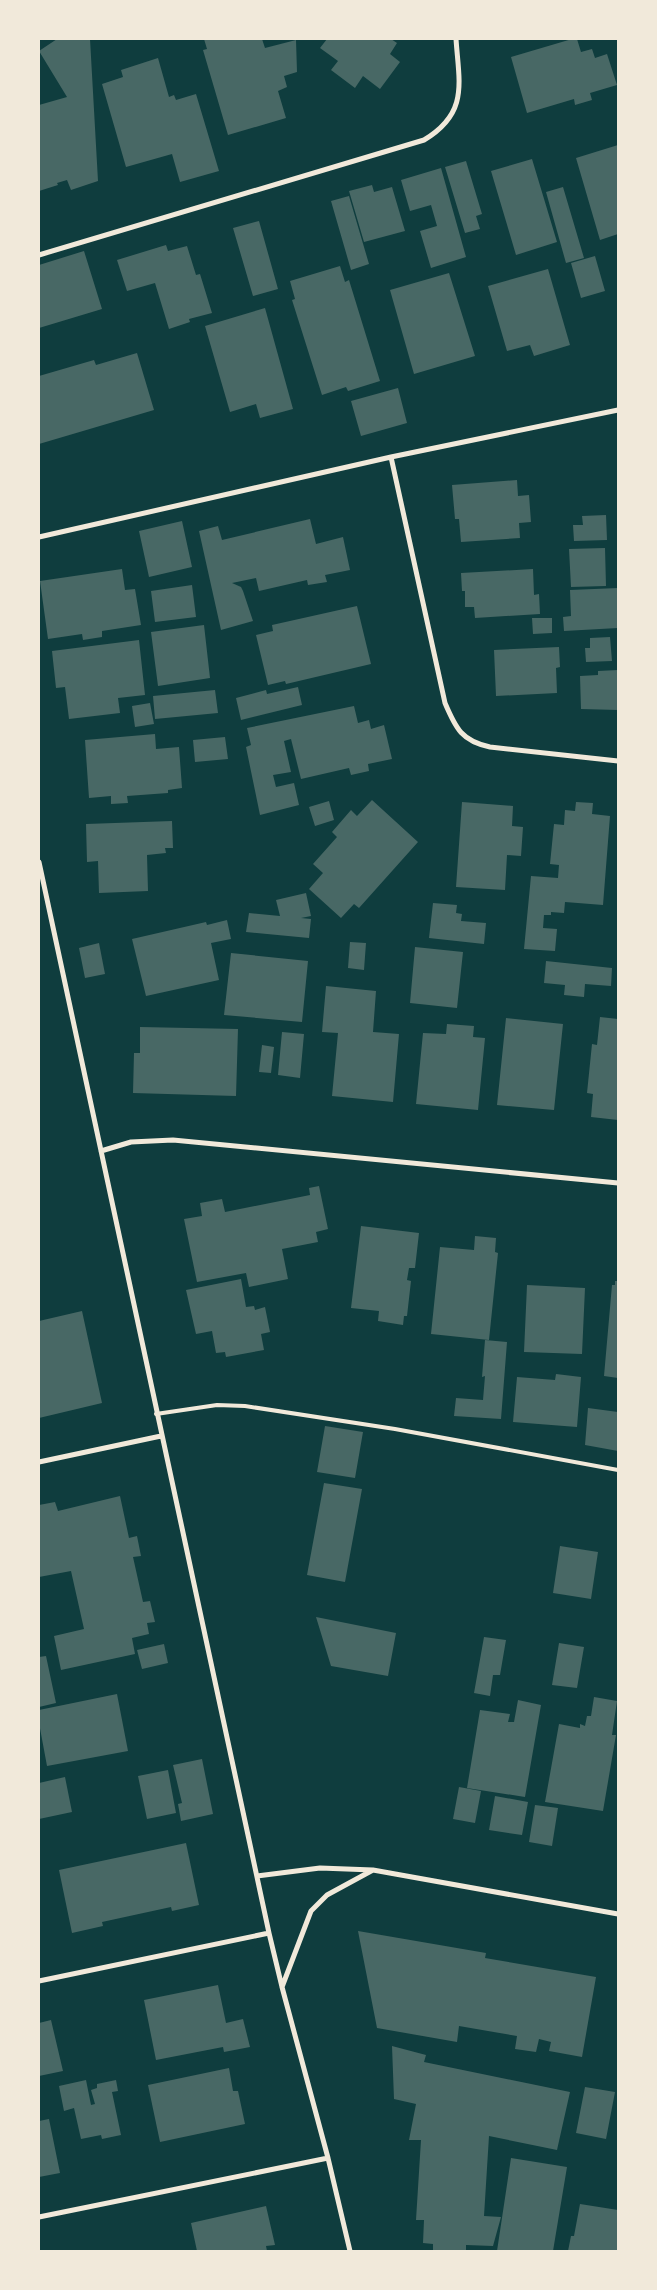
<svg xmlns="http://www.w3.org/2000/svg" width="657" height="2290" font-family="Arial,sans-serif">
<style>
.building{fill:#486865}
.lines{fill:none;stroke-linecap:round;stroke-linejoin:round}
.service{stroke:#f1e9da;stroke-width:4}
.minor{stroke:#f1e9da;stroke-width:5}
</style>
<rect width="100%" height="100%" fill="#0f3d3e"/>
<!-- building -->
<path class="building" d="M 57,39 L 90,39 L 98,181 L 71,190 L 67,180 L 57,183 L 58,185 L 39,191 L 39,105 L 67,97 L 39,51 Z
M 204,39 L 262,39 L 265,48 L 296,40 L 297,72 L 284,76 L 287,87 L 278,91 L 286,118 L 228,135 L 203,50 L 207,49 Z
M 327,39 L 391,39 L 397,43 L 390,54 L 400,62 L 380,89 L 363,76 L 355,88 L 331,70 L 338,61 L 320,48 Z
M 572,39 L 577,39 L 581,52 L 592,49 L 595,58 L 607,54 L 617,85 L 590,93 L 592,100 L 575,105 L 574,99 L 527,113 L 511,57 Z
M 158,58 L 169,97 L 174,95 L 176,100 L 196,94 L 219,171 L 180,182 L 172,154 L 126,167 L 102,84 L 123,77 L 121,70 Z
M 618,145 L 618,234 L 600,240 L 576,158 Z
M 532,159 L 557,242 L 516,255 L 491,171 Z
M 466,161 L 482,214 L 476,216 L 480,229 L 465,233 L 445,167 Z
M 441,168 L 466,257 L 431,268 L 420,231 L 437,226 L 431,205 L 410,211 L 401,180 Z
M 372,185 L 374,192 L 392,187 L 405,231 L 364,242 L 349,191 Z
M 563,187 L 584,258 L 566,263 L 546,192 Z
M 349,196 L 369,264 L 351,270 L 331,201 Z
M 259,221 L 278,289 L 253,296 L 233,228 Z
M 166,245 L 168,251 L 187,246 L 196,275 L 200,274 L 212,313 L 189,319 L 190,322 L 169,329 L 155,283 L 127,291 L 117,260 Z
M 84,251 L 102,309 L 39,328 L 39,265 Z
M 595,256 L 605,291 L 581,298 L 571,263 Z
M 340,266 L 345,282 L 349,280 L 380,381 L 348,391 L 346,387 L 322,395 L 292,300 L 295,299 L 290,281 Z
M 548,269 L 570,345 L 534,356 L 530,345 L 507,351 L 488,286 Z
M 449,273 L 475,356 L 414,374 L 390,290 Z
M 265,308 L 293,409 L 260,418 L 256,404 L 230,412 L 205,326 Z
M 137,353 L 154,410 L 39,444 L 39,376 L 94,360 L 96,365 Z
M 398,388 L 407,423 L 361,436 L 351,401 Z
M 517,480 L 518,496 L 529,495 L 531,522 L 519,523 L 520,538 L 461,542 L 459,519 L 455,519 L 452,485 Z
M 606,515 L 607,540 L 574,541 L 573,525 L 583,525 L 582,516 Z
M 310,519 L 316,544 L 343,537 L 350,570 L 325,575 L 327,582 L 308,585 L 307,580 L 259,591 L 256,578 L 232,583 L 241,587 L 243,591 L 253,621 L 221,630 L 199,531 L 218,526 L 222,540 Z
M 182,521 L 192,567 L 149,577 L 139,531 Z
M 605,548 L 606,586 L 571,587 L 569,549 Z
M 122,569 L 125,590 L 135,589 L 141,625 L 102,631 L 102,637 L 83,640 L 82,634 L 48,639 L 40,581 Z
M 533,569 L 534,595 L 539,594 L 540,614 L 475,618 L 474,607 L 465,607 L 465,591 L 462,591 L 461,573 Z
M 192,585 L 196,617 L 155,622 L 151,591 Z
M 618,588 L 618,628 L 564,631 L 563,617 L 571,616 L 570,590 Z
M 357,606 L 371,664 L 286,684 L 285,681 L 268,685 L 256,635 L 273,631 L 272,625 Z
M 532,618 L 552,618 L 552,633 L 533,634 Z
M 204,625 L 210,678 L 158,686 L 151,632 Z
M 610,637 L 612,661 L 586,662 L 585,648 L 590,648 L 590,638 Z
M 139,640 L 145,695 L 118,698 L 120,713 L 69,719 L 65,687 L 56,688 L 52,651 Z
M 559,647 L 560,667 L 556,668 L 557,693 L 496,696 L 494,650 Z
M 618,670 L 618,710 L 581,709 L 580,676 L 598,675 L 598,671 Z
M 298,687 L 302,705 L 241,720 L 236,698 L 266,690 L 267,694 Z
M 215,690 L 218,713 L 155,719 L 153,696 Z
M 150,703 L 154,724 L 135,727 L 132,706 Z
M 354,706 L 358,723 L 369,720 L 371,729 L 384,725 L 392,759 L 368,764 L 369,771 L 351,775 L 349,768 L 301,779 L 291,739 L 284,741 L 291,772 L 273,775 L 276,787 L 294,783 L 299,805 L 260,815 L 246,747 L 251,745 L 247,728 Z
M 155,734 L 156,749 L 179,747 L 182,788 L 168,790 L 168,793 L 127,796 L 128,803 L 111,804 L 111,796 L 89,798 L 85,740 Z
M 225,737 L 228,759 L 195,762 L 193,740 Z
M 372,800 L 418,842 L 359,908 L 354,904 L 341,918 L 309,889 L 323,873 L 313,864 L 337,837 L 332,832 L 351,810 L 357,816 Z
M 329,801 L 334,820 L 315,826 L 309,807 Z
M 462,802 L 513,806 L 512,826 L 523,827 L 521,856 L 507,855 L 505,890 L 456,887 Z
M 576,802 L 593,803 L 592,814 L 610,816 L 603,905 L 565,902 L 564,913 L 551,912 L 551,915 L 544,915 L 543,928 L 557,929 L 555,951 L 524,949 L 531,876 L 558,878 L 559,865 L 550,864 L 554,824 L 564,825 L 565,810 L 575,811 Z
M 172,821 L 173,848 L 165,848 L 166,853 L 147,855 L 148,891 L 99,893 L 98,861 L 87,862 L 86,824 Z
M 306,893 L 311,916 L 301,918 L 311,919 L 309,938 L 246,932 L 249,913 L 280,916 L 276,900 Z
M 433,903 L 457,905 L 456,913 L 462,914 L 461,921 L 486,923 L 484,944 L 429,938 Z
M 227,920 L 231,939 L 211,943 L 219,980 L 146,996 L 132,939 L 206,922 L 207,925 Z
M 350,942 L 366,943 L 364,970 L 348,968 Z
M 99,943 L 105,974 L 85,978 L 79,948 Z
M 415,947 L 463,952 L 457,1008 L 410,1003 Z
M 231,953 L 308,961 L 302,1022 L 224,1015 Z
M 546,961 L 612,968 L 611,986 L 585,984 L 584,997 L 564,995 L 565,985 L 544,983 Z
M 326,986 L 376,991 L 373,1032 L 399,1034 L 393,1102 L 332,1096 L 338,1033 L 322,1032 Z
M 600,1017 L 618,1019 L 618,1120 L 591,1117 L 593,1094 L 587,1093 L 592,1044 L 597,1045 Z
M 506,1018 L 563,1024 L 554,1110 L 497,1105 Z
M 447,1024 L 474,1026 L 473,1037 L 485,1038 L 478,1110 L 416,1104 L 423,1033 L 446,1034 Z
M 140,1027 L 238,1029 L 236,1096 L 133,1093 L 134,1053 L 140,1053 Z
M 282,1032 L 304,1034 L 300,1078 L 278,1075 Z
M 262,1045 L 274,1047 L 271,1073 L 259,1072 Z
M 319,1186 L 328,1229 L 316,1232 L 318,1242 L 282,1249 L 288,1279 L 249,1287 L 246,1273 L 197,1282 L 184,1219 L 202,1216 L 200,1203 L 222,1199 L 225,1212 L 310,1195 L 309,1188 Z
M 361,1226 L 419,1233 L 415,1268 L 409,1268 L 407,1280 L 411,1281 L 407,1316 L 404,1316 L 403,1325 L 378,1321 L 379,1311 L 351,1308 Z
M 475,1236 L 496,1238 L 495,1252 L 498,1253 L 489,1340 L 431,1334 L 440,1247 L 474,1250 Z
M 241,1279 L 246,1307 L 254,1306 L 255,1310 L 265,1307 L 270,1332 L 261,1334 L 264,1350 L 226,1357 L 225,1352 L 216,1353 L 212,1331 L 196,1334 L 186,1290 Z
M 615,1281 L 618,1281 L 618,1378 L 604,1376 L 612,1285 L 615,1285 Z
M 527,1285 L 585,1288 L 582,1354 L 524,1352 Z
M 82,1311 L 102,1403 L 39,1418 L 39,1321 Z
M 485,1340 L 507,1342 L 501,1419 L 454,1416 L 456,1398 L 483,1400 L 485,1376 L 482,1377 Z
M 556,1374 L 581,1377 L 577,1427 L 513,1422 L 517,1377 L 555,1380 Z
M 588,1408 L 618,1412 L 618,1451 L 585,1445 Z
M 325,1426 L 363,1432 L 355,1478 L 317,1472 Z
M 324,1483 L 362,1489 L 345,1582 L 307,1575 Z
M 120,1496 L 129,1538 L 137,1536 L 141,1556 L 133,1557 L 143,1602 L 150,1601 L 155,1622 L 147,1623 L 149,1634 L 132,1638 L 135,1654 L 61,1670 L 54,1636 L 84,1629 L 71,1571 L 39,1577 L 39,1505 L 55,1502 L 58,1511 Z
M 560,1546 L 598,1552 L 591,1599 L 553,1593 Z
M 316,1617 L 396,1633 L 388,1676 L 331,1666 Z
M 484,1637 L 506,1640 L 500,1675 L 493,1675 L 490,1696 L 474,1693 Z
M 559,1643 L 584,1647 L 577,1688 L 552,1685 Z
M 164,1644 L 168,1663 L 142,1669 L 137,1650 Z
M 46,1656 L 56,1703 L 39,1707 L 39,1657 Z
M 117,1694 L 128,1751 L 47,1766 L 39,1723 L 39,1710 Z
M 594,1697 L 617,1701 L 612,1735 L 616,1735 L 603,1811 L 545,1802 L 559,1724 L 580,1728 L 580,1724 L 585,1726 L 587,1716 L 591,1716 Z
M 518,1700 L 541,1705 L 525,1797 L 467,1788 L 480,1710 L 510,1714 L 508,1722 L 514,1722 Z
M 202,1759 L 213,1814 L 181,1821 L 178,1804 L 182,1803 L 173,1765 Z
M 168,1770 L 176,1813 L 147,1819 L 138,1776 Z
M 65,1777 L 72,1812 L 39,1819 L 39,1783 Z
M 459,1787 L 481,1791 L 475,1823 L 453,1819 Z
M 495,1796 L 528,1802 L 522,1835 L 489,1830 Z
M 535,1805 L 558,1808 L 552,1846 L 529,1842 Z
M 186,1843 L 199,1905 L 172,1911 L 171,1907 L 102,1922 L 103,1926 L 72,1933 L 59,1870 Z
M 358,1931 L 486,1953 L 485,1958 L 596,1977 L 582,2057 L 549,2051 L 551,2042 L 539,2039 L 536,2052 L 515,2049 L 517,2036 L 459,2026 L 457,2042 L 377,2028 Z
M 218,1985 L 226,2023 L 243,2019 L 250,2047 L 224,2052 L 223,2047 L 156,2060 L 144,2000 Z
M 51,2020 L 63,2071 L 39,2076 L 39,2023 Z
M 392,2046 L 426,2055 L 424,2062 L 570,2092 L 557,2150 L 489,2136 L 484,2216 L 501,2217 L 493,2246 L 466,2245 L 466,2251 L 433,2251 L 433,2244 L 423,2243 L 424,2220 L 416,2220 L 421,2140 L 409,2140 L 416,2104 L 394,2099 Z
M 229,2068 L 233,2091 L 238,2091 L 245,2124 L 160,2142 L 148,2085 Z
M 86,2080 L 91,2105 L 95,2104 L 91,2090 L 97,2088 L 97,2084 L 116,2080 L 118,2091 L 112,2092 L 121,2135 L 102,2139 L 101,2135 L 81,2139 L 74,2108 L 64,2111 L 59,2086 Z
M 585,2087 L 615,2092 L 606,2139 L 576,2133 Z
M 49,2119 L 60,2173 L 39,2177 L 39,2121 Z
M 511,2158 L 567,2167 L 553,2251 L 497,2251 Z
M 580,2204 L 618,2210 L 618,2251 L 568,2251 L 571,2236 L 574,2236 Z
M 266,2206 L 275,2245 L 266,2246 L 267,2251 L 197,2251 L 191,2223 Z"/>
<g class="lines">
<!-- service -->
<path class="service" d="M 156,1414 L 217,1405 L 245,1406 L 395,1429 L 618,1470"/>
<!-- minor -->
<path class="minor" d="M 39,255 L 424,140 C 469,113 459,83 456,39
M 391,457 L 445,703 C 456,729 462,741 490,747 L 618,761
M 39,537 L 391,457 L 618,410
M 39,862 L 269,1933 L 282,1987 L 328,2158 L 350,2251
M 101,1151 L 131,1142 L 173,1140 L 618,1183
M 39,1462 L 161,1436
M 257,1876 L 320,1868 L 373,1870 L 618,1914
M 39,1981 L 269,1933
M 282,1987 L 311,1911 L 327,1895 L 373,1870
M 39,2217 L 328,2158"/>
</g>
<!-- border -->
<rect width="657" height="2290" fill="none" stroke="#f1e9da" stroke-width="80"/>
</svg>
